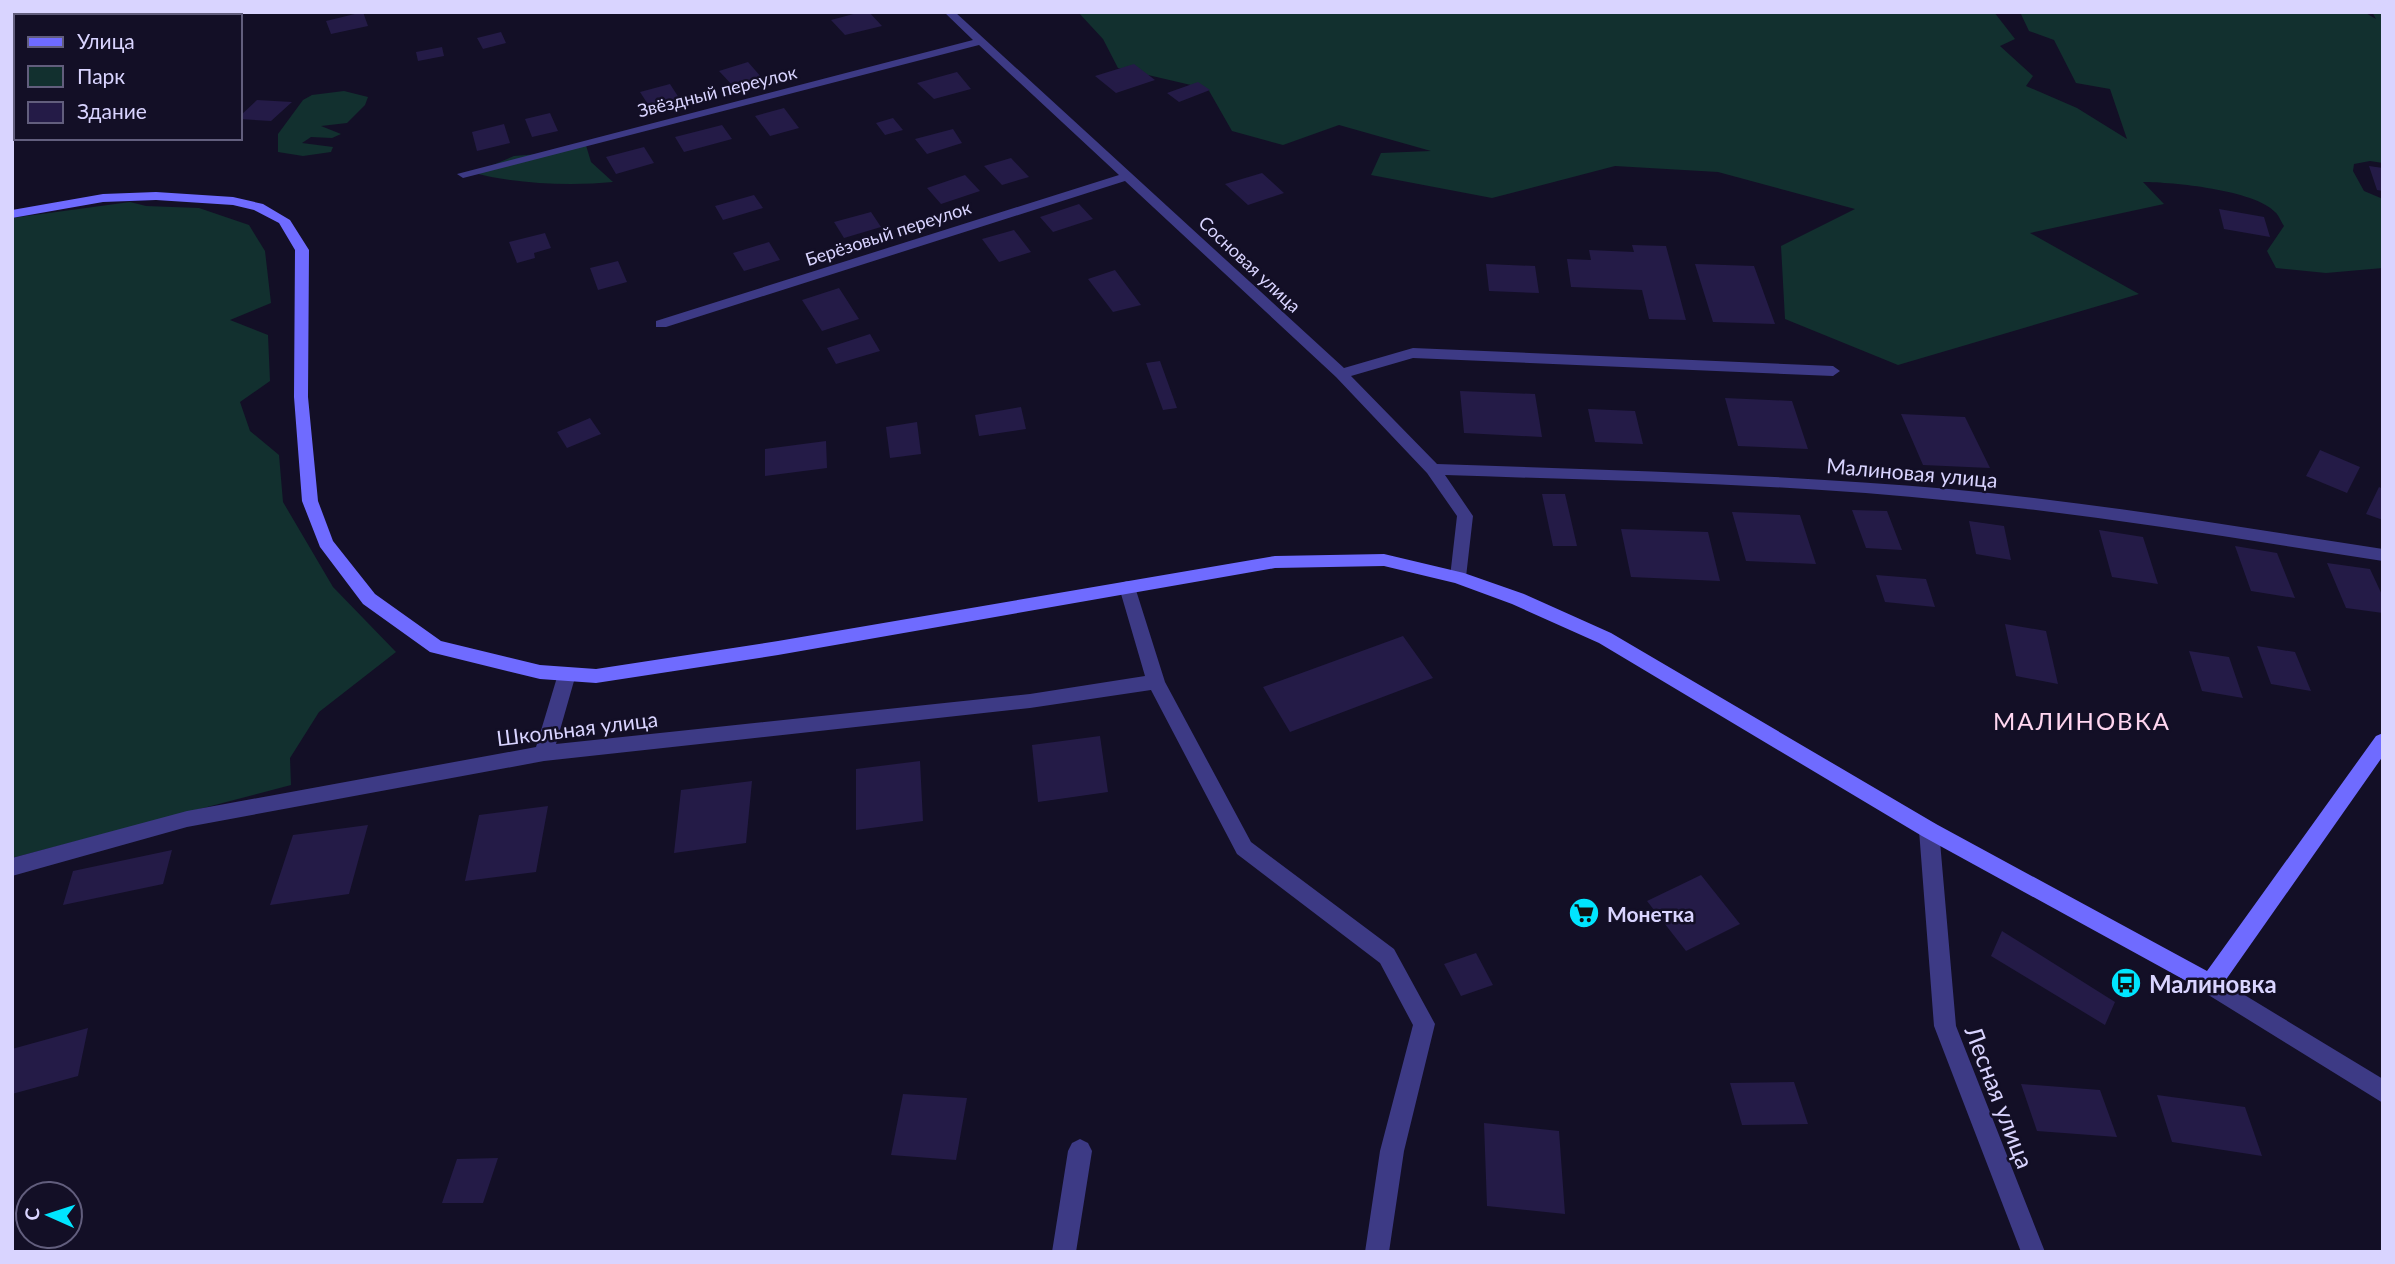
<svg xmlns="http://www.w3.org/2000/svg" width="2395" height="1264" font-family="Lato,sans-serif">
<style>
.green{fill:#12302f}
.building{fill:#241b47}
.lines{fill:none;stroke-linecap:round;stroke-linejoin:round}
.street{fill:#3d3a85;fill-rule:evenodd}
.secondary{fill:#6f6bff;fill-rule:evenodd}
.labels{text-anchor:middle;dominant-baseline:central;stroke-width:5;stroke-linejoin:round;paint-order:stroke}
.far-street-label{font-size:18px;fill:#d9d4ff;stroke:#130f26}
.street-label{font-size:21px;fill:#d9d4ff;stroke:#130f26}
.poi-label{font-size:21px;font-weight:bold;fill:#d9d4ff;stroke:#130f26;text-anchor:start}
.quarter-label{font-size:24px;letter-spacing:2px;fill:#ffd6f0;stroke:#130f26}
.near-poi-label{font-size:24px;font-weight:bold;fill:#d9d4ff;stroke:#130f26;text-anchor:start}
.near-street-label{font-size:24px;fill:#d9d4ff;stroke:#130f26}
</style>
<rect width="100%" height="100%" fill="#130f26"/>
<!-- green -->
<path class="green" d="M 1078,12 L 1994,12 L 2015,39 L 2000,46 L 2033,76 L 2026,86 L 2077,108 L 2127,139 L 2110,89 L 2076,83 L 2054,40 L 2029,31 L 2020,12 L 2364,12 L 2376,19 L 2372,12 L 2383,12 L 2383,163 L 2370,161 L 2354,164 L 2353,171 L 2364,191 L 2383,199 L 2383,268 L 2326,273 L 2276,268 L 2267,251 L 2284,226 C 2281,222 2279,215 2275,212 C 2255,190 2172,182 2143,182 L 2164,204 L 2030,233 L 2139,294 L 1898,365 L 1785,319 L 1781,246 L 1855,209 L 1718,172 L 1615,166 L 1492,198 L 1371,175 L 1381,153 L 1431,151 L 1339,125 L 1283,145 L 1232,131 L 1208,89 L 1118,68 L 1103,39 Z
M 344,91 L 368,97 L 365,105 L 347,123 L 321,126 L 341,134 L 332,138 L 311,137 L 302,143 L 333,147 L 331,152 L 303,156 L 278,152 L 278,134 L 303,100 L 312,95 Z
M 585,142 L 591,162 L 613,182 C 571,186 515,184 474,173 L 514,156 L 551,153 Z
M 130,202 L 146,206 L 199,208 L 249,225 L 265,251 L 271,303 L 230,320 L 268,335 L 270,381 L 240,402 L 250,431 L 279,455 L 283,502 L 333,587 L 396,652 L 319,712 L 290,758 L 291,785 L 12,858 L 12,218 Z"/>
<!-- building -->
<path class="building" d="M 363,12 L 368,26 L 331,34 L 326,21 Z
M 861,12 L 869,12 L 882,26 L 845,35 L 831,20 Z
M 501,32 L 506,43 L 483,49 L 477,38 Z
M 442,47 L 444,56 L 418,61 L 416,52 Z
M 748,62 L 762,78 L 733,86 L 719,71 Z
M 1134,64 L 1155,80 L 1116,93 L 1095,76 Z
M 957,72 L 971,89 L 934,99 L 917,83 Z
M 1198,82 L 1210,90 L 1179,102 L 1167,93 Z
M 670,84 L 681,101 L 651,109 L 640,92 Z
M 257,100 L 292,102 L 271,121 L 240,119 L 240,116 Z
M 784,108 L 799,128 L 770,136 L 755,116 Z
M 550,113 L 558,131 L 532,137 L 525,119 Z
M 893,118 L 903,130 L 885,135 L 876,123 Z
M 504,124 L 510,143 L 477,151 L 472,132 Z
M 722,125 L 732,139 L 684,152 L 675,137 Z
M 953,129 L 962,143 L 927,154 L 915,139 Z
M 644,147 L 654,163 L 616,174 L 606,157 Z
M 1011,158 L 1029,177 L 1002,185 L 984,166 Z
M 2369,166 L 2383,168 L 2383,191 L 2377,190 Z
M 1262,173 L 1284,193 L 1248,205 L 1225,184 Z
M 965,175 L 980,191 L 941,204 L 927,188 Z
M 754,195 L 763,208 L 723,220 L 715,206 Z
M 1079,204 L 1093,219 L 1053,232 L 1040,217 Z
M 2219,209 L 2264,217 L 2270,237 L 2224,229 Z
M 871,212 L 881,227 L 844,238 L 834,222 Z
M 1014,230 L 1031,252 L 999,262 L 982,239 Z
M 545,233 L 551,248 L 534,253 L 535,258 L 517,263 L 509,242 Z
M 769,242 L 780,260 L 744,271 L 733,253 Z
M 1632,245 L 1666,246 L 1686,320 L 1649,319 L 1642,290 L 1571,287 L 1567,259 L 1591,260 L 1589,250 L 1634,252 Z
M 618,261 L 627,282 L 598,290 L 590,268 Z
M 1486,264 L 1535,266 L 1539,293 L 1489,291 Z
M 1695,264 L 1754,266 L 1775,324 L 1713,322 Z
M 1115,270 L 1141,305 L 1113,312 L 1088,279 Z
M 839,288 L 859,319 L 822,331 L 802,300 Z
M 870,334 L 880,351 L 836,364 L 827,348 Z
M 1160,361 L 1177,408 L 1163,410 L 1146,363 Z
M 1460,391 L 1535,394 L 1542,437 L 1464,433 Z
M 1725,398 L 1792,401 L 1808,449 L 1738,446 Z
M 1021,407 L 1026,429 L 979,436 L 975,415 Z
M 1588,409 L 1635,411 L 1643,444 L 1595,442 Z
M 1901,414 L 1965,417 L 1990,468 L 1923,465 Z
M 590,418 L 601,434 L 567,448 L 557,432 Z
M 917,422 L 921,454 L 890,458 L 886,427 Z
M 826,441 L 827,468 L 765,476 L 765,449 Z
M 2320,450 L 2360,467 L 2347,493 L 2306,476 Z
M 2379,487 L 2383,489 L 2383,520 L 2366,514 Z
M 1542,494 L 1565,494 L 1577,546 L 1553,546 Z
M 1852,510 L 1887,511 L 1902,550 L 1866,548 Z
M 1732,512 L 1800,515 L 1816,564 L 1746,561 Z
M 1969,521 L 2004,526 L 2011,560 L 1976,554 Z
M 1621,529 L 1708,532 L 1720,581 L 1631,577 Z
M 2099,530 L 2143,537 L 2158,584 L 2112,577 Z
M 2235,546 L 2277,553 L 2295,598 L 2251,591 Z
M 2327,563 L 2370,569 L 2383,597 L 2383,613 L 2346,608 Z
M 1876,575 L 1926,579 L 1935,607 L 1885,602 Z
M 2005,624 L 2046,631 L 2058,684 L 2016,676 Z
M 1403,636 L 1433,678 L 1290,732 L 1263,687 Z
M 2257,646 L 2295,652 L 2311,691 L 2271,684 Z
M 2189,651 L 2229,657 L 2243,698 L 2202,691 Z
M 1100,736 L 1108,792 L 1038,802 L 1032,745 Z
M 920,761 L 923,821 L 856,830 L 856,769 Z
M 752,781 L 746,843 L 674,853 L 681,790 Z
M 548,806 L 536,872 L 465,881 L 479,815 Z
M 368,825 L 349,894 L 270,905 L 293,835 Z
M 172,850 L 163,884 L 63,905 L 73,871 Z
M 1701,875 L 1740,924 L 1686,951 L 1647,901 Z
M 2002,931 L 2115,1002 L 2105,1025 L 1991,956 Z
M 1476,953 L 1493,985 L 1461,996 L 1444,964 Z
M 88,1028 L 78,1076 L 12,1094 L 12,1049 Z
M 1794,1082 L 1808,1124 L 1742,1125 L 1730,1083 Z
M 2021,1084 L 2100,1090 L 2117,1137 L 2037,1131 Z
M 903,1094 L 967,1098 L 956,1160 L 891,1155 Z
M 2157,1095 L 2245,1107 L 2262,1156 L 2172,1142 Z
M 1484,1123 L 1559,1131 L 1565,1214 L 1487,1206 Z
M 498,1158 L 483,1203 L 442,1203 L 457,1159 Z"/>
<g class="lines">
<!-- street -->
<path class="street" d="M 944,12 L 955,12 L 1344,368 L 1413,348 L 1833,366 L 1840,371 L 1833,376 L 1413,358 L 1351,376 L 1437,464 C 1608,470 1779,474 1949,489 C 2094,502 2239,527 2383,549 L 2383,561 C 2240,539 2097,515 1953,501 C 1784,483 1614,481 1445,475 L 1473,516 L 1466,577 L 1458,583 L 1450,577 L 1457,516 L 1427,473 L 1336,377 L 1125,181 L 666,327 L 656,327 L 656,321 L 1119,175 L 979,45 L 463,178 L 457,174 L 973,40 Z
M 1127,581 L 1133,583 L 1135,587 L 1165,682 L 1251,842 L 1394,949 L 1435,1024 L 1404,1151 L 1389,1252 L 1365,1252 L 1380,1151 L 1413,1025 L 1380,963 L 1237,854 L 1151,690 L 1030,708 L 544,761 L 187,827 L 12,876 L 12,858 L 187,811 L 536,747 L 558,674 L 561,669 L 573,669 L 576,674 L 556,744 L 1030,694 L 1145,676 L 1119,587 L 1121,583 Z
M 1929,821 L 1936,824 L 1939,830 L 1956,1026 L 2045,1252 L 2021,1252 L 1934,1026 L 1919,830 L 1922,824 Z
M 2210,974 L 2383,1079 L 2383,1103 L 2202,991 L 2199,984 L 2202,977 Z
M 1080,1139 L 1088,1143 L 1092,1151 L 1076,1252 L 1052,1252 L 1068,1151 L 1072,1143 Z"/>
<!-- secondary -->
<path class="secondary" d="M 156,192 L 233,197 L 263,204 L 290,220 L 309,250 L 308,397 L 318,501 L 333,541 L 375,594 L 441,641 L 540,665 L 596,669 L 778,641 L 1275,556 L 1384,554 L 1464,573 L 1524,594 L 1611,633 L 1936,824 L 2207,971 L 2376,736 L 2383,733 L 2383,756 L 2218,991 L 2210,994 L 1922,836 L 1599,643 L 1512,604 L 1455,583 L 1384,566 L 1275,568 L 778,655 L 596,683 L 540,679 L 430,652 L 363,604 L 320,547 L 302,501 L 294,397 L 295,250 L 279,223 L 254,210 L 233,205 L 156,200 L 103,202 L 12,218 L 12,210 L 103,194 Z"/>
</g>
<!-- icons -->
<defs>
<g id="supermarket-disc" transform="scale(1.575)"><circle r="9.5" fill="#00e5ff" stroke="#130f26"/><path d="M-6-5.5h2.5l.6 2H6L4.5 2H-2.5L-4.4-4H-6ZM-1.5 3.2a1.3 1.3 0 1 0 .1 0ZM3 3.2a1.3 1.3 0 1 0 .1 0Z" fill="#111"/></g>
<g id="bus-disc" transform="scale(1.575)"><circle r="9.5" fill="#00e5ff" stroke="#130f26"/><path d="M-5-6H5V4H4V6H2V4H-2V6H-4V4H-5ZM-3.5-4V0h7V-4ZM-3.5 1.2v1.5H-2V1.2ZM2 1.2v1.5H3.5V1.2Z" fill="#111"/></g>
</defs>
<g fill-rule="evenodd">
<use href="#supermarket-disc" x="1584" y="913"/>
<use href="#bus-disc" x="2126" y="983"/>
</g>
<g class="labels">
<!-- far-street labels -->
<g class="far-street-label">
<text transform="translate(717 91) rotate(-14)">Звёздный переулок</text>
<text transform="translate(888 233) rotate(-18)">Берёзовый переулок</text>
<text transform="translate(1250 264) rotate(43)">Сосновая улица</text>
</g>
<!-- street labels -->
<g class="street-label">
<text transform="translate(1912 472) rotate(5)">Малиновая улица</text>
<text transform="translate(577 728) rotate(-7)">Школьная улица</text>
</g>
<!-- poi labels -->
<g class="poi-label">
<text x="1607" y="913">Монетка</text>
</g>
<!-- quarter labels -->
<g class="quarter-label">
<text x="2082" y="720">МАЛИНОВКА</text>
</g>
<!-- near-poi labels -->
<g class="near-poi-label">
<text x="2149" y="983">Малиновка</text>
</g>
<!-- near-street labels -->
<g class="near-street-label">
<text transform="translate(2000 1097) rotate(69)">Лесная улица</text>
</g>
</g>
<!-- border -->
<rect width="2395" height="1264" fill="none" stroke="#d9d4ff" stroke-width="28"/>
<!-- legend -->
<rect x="14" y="14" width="228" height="126" fill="#130f26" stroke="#625e7d" stroke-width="2"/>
<rect x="28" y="37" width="35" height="10" fill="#6f6bff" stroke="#625e7d" stroke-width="2"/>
<text x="77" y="49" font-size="21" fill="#d9d4ff">Улица</text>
<rect x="28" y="66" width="35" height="21" fill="#12302f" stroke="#625e7d" stroke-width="2"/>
<text x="77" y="84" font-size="21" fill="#d9d4ff">Парк</text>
<rect x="28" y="102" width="35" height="21" fill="#241b47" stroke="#625e7d" stroke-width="2"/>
<text x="77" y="119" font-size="21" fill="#d9d4ff">Здание</text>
<!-- north arrow -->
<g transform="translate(49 1215) rotate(273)"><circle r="33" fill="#130f26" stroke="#625e7d" stroke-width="2"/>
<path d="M0-5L12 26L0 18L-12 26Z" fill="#00e5ff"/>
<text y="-10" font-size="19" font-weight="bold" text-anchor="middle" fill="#d9d4ff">С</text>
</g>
</svg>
